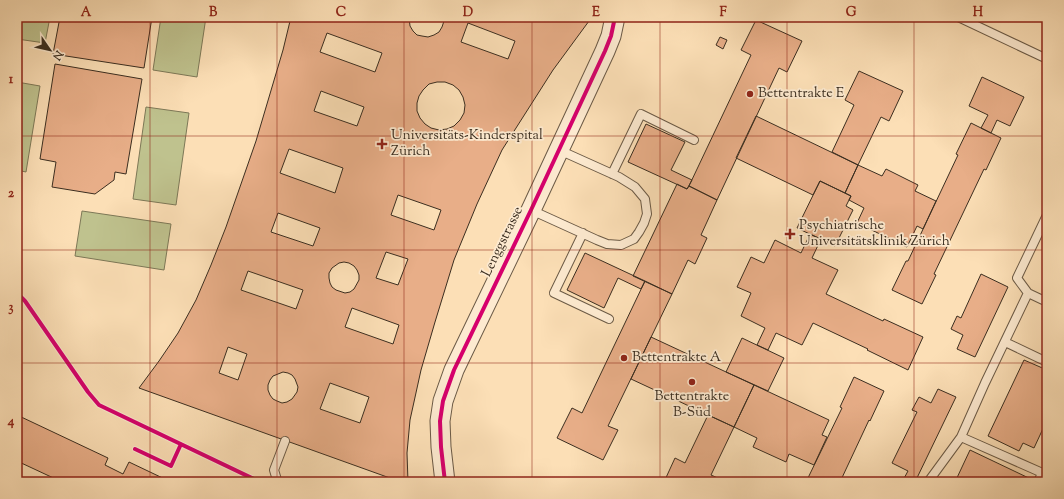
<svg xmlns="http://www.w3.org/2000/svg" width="1064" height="499" font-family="'Sorts Mill Goudy',serif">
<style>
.green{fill:#bfc28e;stroke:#7d7857}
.building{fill:#e8ae88;stroke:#3b2e20;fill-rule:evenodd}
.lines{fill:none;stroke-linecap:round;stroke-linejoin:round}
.service-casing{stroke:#6b5a46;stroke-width:10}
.tertiary-casing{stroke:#6b5a46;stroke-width:21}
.service{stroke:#fdead0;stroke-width:8}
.tertiary{stroke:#fdead0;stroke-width:19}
.cycleway-casing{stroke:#fdead0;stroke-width:6}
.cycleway{stroke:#d6006c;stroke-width:4}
.grid{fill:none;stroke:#8f2418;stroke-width:1;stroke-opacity:0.55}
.poi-dot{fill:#8f2418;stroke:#fdead0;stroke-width:1.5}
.labels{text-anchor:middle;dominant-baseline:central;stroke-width:3.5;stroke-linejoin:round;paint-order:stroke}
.poi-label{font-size:14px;fill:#3b2e20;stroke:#fdead0;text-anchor:start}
.street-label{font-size:14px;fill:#3b2e20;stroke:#fdead0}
.neatline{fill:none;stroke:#8f2418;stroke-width:1.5}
.grid-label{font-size:13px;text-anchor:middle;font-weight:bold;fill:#8f2418}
</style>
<rect width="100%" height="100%" fill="#fcdfb6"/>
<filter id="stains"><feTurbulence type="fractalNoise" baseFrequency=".005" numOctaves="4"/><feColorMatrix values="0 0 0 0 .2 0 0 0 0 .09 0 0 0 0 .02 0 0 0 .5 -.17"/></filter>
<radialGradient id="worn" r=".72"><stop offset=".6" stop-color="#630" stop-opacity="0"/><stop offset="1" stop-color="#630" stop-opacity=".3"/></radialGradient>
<!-- green -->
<path class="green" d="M 17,17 L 50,17 L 45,43 L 17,39 Z
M 161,17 L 206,17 L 197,77 L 153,70 Z
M 17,82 L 40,86 L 26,172 L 17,170 Z
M 146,107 L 189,113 L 176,205 L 133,199 Z
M 82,211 L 171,224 L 164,270 L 75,256 Z"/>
<!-- building -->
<path class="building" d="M 60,17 L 152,17 L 144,68 L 53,54 Z
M 291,17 L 409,17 L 410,26 L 413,31 L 417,35 L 422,36 L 428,37 L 434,35 L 439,32 L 442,27 L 444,21 L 443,17 L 578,17 L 589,21 L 553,70 L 502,150 L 477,204 L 454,260 L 435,322 L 421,370 L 410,420 L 407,453 L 408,482 L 401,482 L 139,388 L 159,361 L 178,333 L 196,300 L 211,265 L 226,227 L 256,141 L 283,50 ZM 468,23 L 515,41 L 508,59 L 461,42 ZM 327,33 L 382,53 L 375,72 L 320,52 ZM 437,82 L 445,82 L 453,85 L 459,90 L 463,97 L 465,105 L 464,113 L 460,120 L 454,126 L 447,129 L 439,130 L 431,128 L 425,124 L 420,118 L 417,111 L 417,103 L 419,96 L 423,90 L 429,84 ZM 321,91 L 364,107 L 357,126 L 314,111 ZM 289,149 L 343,168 L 335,193 L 280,173 ZM 398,195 L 441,210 L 434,230 L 391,215 ZM 278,213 L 320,228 L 313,246 L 271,232 ZM 386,252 L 408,259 L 398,285 L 376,278 ZM 344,262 L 349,263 L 354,266 L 357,270 L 359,275 L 359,280 L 354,289 L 350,292 L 345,293 L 336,290 L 332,287 L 330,283 L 329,278 L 329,273 L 332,268 L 339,263 ZM 248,271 L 303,290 L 296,309 L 241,290 ZM 352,308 L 399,325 L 393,344 L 345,327 ZM 228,347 L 247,354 L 238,380 L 219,373 ZM 283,372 L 288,373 L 292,375 L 295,379 L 298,387 L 297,392 L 292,399 L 287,402 L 282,403 L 277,401 L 273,399 L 270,395 L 268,390 L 268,385 L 270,380 L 273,376 ZM 330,383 L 369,397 L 360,423 L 320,409 Z
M 756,20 L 802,41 L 787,72 L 779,68 L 717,200 L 689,186 L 751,55 L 741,50 Z
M 720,37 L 727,40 L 723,49 L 716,45 Z
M 55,64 L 142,79 L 126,174 L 115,172 L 114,180 L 95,194 L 52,187 L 56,162 L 40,159 Z
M 859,71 L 903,91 L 889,121 L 881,117 L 858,165 L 832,152 L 854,105 L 845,100 Z
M 982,77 L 1024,97 L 1010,126 L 997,120 L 991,133 L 981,128 L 988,115 L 969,106 Z
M 756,116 L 858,165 L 845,193 L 820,181 L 813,195 L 736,158 Z
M 971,123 L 1001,138 L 986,170 L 984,169 L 934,274 L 936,275 L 922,304 L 892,290 L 906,261 L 908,261 L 958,155 L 956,154 Z
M 646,124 L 685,142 L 671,170 L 692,180 L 687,189 L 628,162 Z
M 858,165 L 882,176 L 886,169 L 918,185 L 915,191 L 936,201 L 923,229 L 917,226 L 907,247 L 857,223 L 864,208 L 849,200 L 851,196 L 845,193 Z
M 820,181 L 851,196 L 846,206 L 853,210 L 835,246 L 797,228 Z
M 677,184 L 687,189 L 689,186 L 717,200 L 701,235 L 707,238 L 695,264 L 688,260 L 672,294 L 633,276 Z
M 810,234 L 821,239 L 812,258 L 838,270 L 826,294 L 883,321 L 884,319 L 923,337 L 908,370 L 867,350 L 868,349 L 813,323 L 802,345 L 776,333 L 768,350 L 757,345 L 765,328 L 741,316 L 751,293 L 737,287 L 751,257 L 764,263 L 775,240 L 801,253 Z
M 585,253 L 645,281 L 641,289 L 618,278 L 604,308 L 567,290 Z
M 981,274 L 1008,287 L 975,357 L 957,349 L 963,335 L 951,329 L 957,316 L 961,318 Z
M 645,281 L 672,294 L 608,426 L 618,430 L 603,460 L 557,438 L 572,408 L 582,413 Z
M 651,337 L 754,385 L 734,427 L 631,379 Z
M 742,338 L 784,358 L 768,391 L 726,372 Z
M 1024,360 L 1047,370 L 1047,392 L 1046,394 L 1047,394 L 1047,420 L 1034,448 L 1023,443 L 1019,451 L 988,436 Z
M 854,377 L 884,391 L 870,421 L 869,420 L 840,482 L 806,482 L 842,408 L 840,407 Z
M 754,385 L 829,420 L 822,435 L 827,437 L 814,465 L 789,454 L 786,462 L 753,447 L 757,438 L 734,427 Z
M 938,389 L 956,397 L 915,482 L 902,482 L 908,471 L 892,463 L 917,412 L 912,410 L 919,397 L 931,403 Z
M 17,415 L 108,458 L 105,465 L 123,474 L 129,462 L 171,482 L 62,482 L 17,461 Z
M 708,415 L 734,427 L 711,475 L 720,479 L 718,482 L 664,482 L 675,458 L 685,463 Z
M 970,450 L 1035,481 L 1034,482 L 955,482 Z"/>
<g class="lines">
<!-- service casing -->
<g class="service-casing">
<path id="service" d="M 958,17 L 1047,59
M 612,174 L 641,114 L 694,140
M 531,210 L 597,240 L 607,244 L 621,245 L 634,239 L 639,232 L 644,223 L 647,214 L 645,199 L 635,187 L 619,177 L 559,150
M 583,233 L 554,293 L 609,319
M 1028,293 L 1047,302
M 1005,342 L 1047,362
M 961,437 L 1047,475
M 280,482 L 277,480 L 274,470 L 285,441
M 928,482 L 961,437 L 985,383 L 1028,293 L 1017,278 L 1047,215
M 1038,482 L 1042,473"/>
</g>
<!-- tertiary casing -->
<g class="tertiary-casing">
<path id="tertiary" d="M 445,482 L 441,447 L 440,421 L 443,401 L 454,370 L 531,210 L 605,51 L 611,36 L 615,17"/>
</g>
<!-- service -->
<use href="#service" class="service"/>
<!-- tertiary -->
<use href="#tertiary" class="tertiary"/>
<!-- cycleway casing -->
<g class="cycleway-casing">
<path id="cycleway" d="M 17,293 L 25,301 L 88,392 L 99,405 L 260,482
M 135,449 L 171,466 L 181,444
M 445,482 L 441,447 L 440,421 L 443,401 L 454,370 L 531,210 L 605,51 L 611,36 L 615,17"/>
</g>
<!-- cycleway -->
<use href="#cycleway" class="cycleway"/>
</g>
<!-- grid -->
<path class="grid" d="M 150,17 L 150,482M 277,17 L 277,482M 404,17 L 404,482M 532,17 L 532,482M 660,17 L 660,482M 787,17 L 787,482M 914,17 L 914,482M 17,136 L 1047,136M 17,250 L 1047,250M 17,363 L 1047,363"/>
<!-- markers -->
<g class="poi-dot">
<circle cx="750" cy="94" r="4"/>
<path d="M380 138h4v4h4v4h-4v4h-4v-4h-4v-4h4z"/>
<path d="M788 228h4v4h4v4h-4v4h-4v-4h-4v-4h4z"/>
<circle cx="624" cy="358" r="4"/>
<circle cx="692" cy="382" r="4"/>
</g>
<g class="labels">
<!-- poi labels -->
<g class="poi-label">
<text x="758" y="94">Bettentrakte E</text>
<text x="391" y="136">Universitäts-Kinderspital<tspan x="391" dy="16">Zürich</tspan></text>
<text x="799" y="226">Psychiatrische<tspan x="799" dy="16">Universitätsklinik Zürich</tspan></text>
<text x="632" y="358">Bettentrakte A</text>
<text x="692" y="397" text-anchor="middle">Bettentrakte<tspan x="692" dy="16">B-Süd</tspan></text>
</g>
<!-- street labels -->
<g class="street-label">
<text transform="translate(503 242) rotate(-64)">Lenggstrasse</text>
</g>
</g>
<!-- margin -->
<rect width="1064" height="499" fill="none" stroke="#fcdfb6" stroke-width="44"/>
<!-- north arrow -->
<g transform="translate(50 50) rotate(124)" stroke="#fdead0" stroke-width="3" paint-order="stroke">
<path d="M0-3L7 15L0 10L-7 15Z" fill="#3b2e20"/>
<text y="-6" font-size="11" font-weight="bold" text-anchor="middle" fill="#3b2e20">N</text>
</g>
<rect x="22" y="22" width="1020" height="455" class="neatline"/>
<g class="grid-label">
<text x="86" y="16">A</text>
<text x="213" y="16">B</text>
<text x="341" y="16">C</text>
<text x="468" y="16">D</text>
<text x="596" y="16">E</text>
<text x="723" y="16">F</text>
<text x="851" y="16">G</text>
<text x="978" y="16">H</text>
<text x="11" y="83">1</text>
<text x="11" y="197">2</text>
<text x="11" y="311">3</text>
<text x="11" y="425">4</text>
</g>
<rect width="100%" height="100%" filter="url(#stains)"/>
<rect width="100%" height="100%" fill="url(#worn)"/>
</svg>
